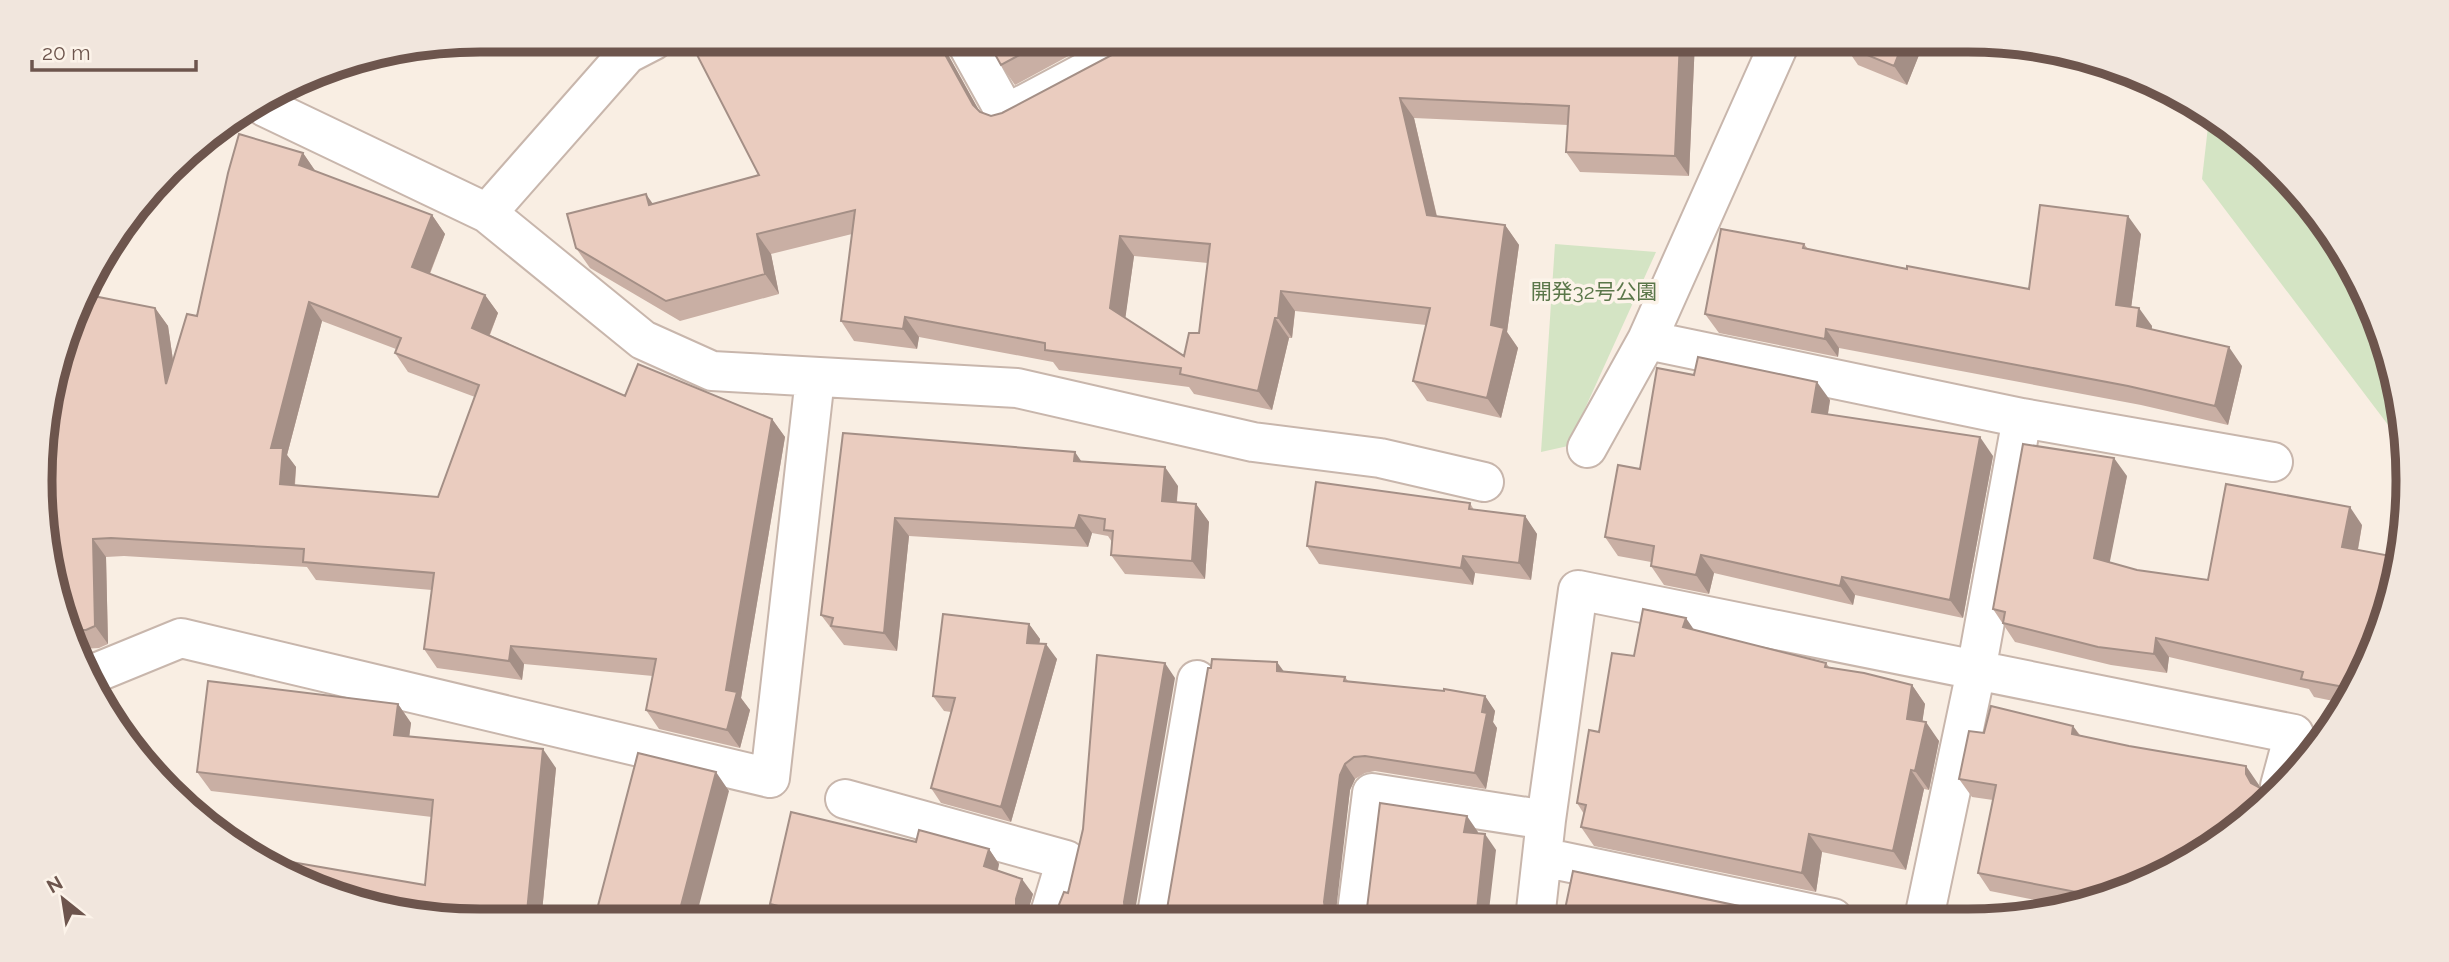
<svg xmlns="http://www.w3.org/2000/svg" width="2449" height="962" font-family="Raleway,'Noto Sans JP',sans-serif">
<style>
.green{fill:#d4e4c4}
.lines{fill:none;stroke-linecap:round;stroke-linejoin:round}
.minor-casing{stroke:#c8b6ac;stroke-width:42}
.minor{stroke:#fff;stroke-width:38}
.wall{fill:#c9afa4;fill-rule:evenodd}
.shaded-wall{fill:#a48f86}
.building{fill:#eaccbf;stroke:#a48f86;stroke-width:2;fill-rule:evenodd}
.labels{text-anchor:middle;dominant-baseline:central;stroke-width:7;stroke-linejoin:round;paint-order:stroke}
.park-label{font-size:21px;fill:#5b774a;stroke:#fcf3e9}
.rim{fill:none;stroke:#6d554d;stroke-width:9}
</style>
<rect width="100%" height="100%" fill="#f9eee3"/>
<!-- green -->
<path class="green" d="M 2209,118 L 2237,132 L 2350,261 L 2405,424 L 2404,446 L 2202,179 Z
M 1555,244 L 1656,252 L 1568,446 L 1541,452 Z"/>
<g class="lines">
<!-- minor casing -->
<g class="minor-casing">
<path id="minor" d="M 965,40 L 1006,114 L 1145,40
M 265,107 L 487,213 L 643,340 L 712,371 L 1017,388 L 1253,442 L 1380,458 L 1484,482
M 487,213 L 627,54 L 654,40
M 1647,340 L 2022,418 L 2273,462
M 1587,448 L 1647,340 L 1781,40
M 93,674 L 181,638 L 770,778 L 815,378
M 845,799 L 1066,860 L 1048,920
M 1542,857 L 1833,918
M 1924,918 L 1976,671 L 2022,418
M 1535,919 L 1546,820 L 1578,590 L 2294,734 L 2280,786
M 1156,920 L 1197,680
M 1356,920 L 1372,793 L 1546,820"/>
</g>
<!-- minor -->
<use href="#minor" class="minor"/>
</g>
<!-- wall -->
<path class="wall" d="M 710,40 L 944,40 L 946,51 L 980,112 L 991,116 L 1002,113 L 1140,40 L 1695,40 L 1689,176 L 1580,172 L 1566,152 L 1568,125 L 1414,118 L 1437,216 L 1505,225 L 1519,245 L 1507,332 L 1518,348 L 1501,418 L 1427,401 L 1413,381 L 1426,325 L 1295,311 L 1292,338 L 1289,338 L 1272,410 L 1194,394 L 1189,387 L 1059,370 L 1053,362 L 919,337 L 917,349 L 854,341 L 841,321 L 852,234 L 771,254 L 779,294 L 680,321 L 590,268 L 576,248 L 653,204 L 759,175 ZM 1134,256 L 1208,263 L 1199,333 L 1184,356 L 1125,318 Z
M 987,40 L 1098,40 L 1015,85 L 1001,65 Z
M 1847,40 L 1925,40 L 1907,85 L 1858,65 L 1845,46 Z
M 303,153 L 316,172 L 432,215 L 445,234 L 430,274 L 485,295 L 498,313 L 490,335 L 625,396 L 772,419 L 785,437 L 741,698 L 750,710 L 740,748 L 659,729 L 646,710 L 653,676 L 524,664 L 522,680 L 437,668 L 424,649 L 432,590 L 316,580 L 307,567 L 124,556 L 106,557 L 108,644 L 99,648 L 82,649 L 49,567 L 155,308 L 168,326 L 173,360 ZM 322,321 L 396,349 L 395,353 L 408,372 L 475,397 L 438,497 L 295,486 L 296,467 L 287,455 Z
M 2141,234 L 2131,307 L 2152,326 L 2152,329 L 2242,366 L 2228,425 L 2141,405 L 1839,348 L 1838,357 L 1719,333 L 1705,314 L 1804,244 L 1808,249 L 1907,269 L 2029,289 Z
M 1830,400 L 1828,414 L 1993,456 L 1963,618 L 1855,595 L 1853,605 L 1714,573 L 1709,594 L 1664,585 L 1651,566 L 1651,562 L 1618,556 L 1605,537 L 1640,469 Z
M 843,433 L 1082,462 L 1178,486 L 1177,502 L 1196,504 L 1209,522 L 1205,579 L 1125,574 L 1111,555 L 1112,542 L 1108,536 L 1092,533 L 1088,547 L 909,536 L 897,651 L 844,645 L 821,615 Z
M 2127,476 L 2109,562 L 2137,570 L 2208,580 L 2362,525 L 2358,550 L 2394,595 L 2348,704 L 2314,697 L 2309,689 L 2169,657 L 2167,673 L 2111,665 L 2015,642 L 1993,609 Z
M 1470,503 L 1474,510 L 1525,516 L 1537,534 L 1531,580 L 1475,573 L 1473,585 L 1319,564 L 1307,546 Z
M 1029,624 L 1040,639 L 1039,644 L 1057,659 L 1011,822 L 941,803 L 931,788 L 951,712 L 944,711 L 933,696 Z
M 1694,630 L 1826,663 L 1829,667 L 1912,685 L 1925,704 L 1922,722 L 1939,741 L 1929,790 L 1924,789 L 1906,870 L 1822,852 L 1816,892 L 1594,846 L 1581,827 L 1584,814 L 1577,803 L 1634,656 Z
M 1284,671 L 1345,677 L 1348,681 L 1485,696 L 1495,711 L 1493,722 L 1497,728 L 1486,789 L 1375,771 L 1365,773 L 1355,779 L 1350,790 L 1334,917 L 1162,919 Z
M 398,704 L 411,723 L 409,737 L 556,768 L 541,922 L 481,922 L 425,885 L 432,817 L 211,791 L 197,772 Z
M 2073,726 L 2080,735 L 2259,785 L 2259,787 L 2163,876 L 2066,906 L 1990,891 L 1978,873 L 1993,800 L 1972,797 L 1959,779 L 1984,733 Z
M 916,842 L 989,849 L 999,864 L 998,870 L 1033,894 L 1027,914 L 1027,920 L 789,921 L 780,919 L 770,904 Z"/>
<!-- shaded-wall -->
<path class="shaded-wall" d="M 937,40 L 944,40 L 946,51 L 987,125 L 973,105 Z
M 1680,40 L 1695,40 L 1689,176 L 1675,156 Z
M 1904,40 L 1925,40 L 1907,85 L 1894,66 Z
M 1400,98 L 1414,118 L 1441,235 L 1427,215 Z
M 303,153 L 316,172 L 299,165 Z
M 646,194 L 660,214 L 649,205 Z
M 432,215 L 445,234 L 425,285 L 412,267 Z
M 2128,216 L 2141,234 L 2129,324 L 2116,305 Z
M 1505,225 L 1519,245 L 1507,332 L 1518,348 L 1501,418 L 1487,398 L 1491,325 Z
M 757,234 L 771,254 L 779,294 L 765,274 Z
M 1120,236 L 1134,256 L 1124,328 L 1110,308 Z
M 1281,291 L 1295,311 L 1292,338 L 1278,318 Z
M 485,295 L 498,313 L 485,346 L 472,328 Z
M 309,302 L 322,321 L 287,455 L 296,467 L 293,503 L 280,484 L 271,448 Z
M 155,308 L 168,326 L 179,402 L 166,384 Z
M 2139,308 L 2152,326 L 2150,344 L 2137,326 Z
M 905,317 L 919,337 L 917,349 L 903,329 Z
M 1275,318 L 1289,338 L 1272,410 L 1258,391 Z
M 1826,329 L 1839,348 L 1838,357 L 1825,339 Z
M 2229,347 L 2242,366 L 2228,425 L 2215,406 Z
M 1817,382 L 1830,400 L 1825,431 L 1812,412 Z
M 772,419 L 785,437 L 741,698 L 750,710 L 740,748 L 727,730 L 726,690 Z
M 1980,437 L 1993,456 L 1963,618 L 1950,600 Z
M 1075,452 L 1088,471 L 1074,461 Z
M 2114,458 L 2127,476 L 2107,576 L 2094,558 Z
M 1165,467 L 1178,486 L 1175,520 L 1162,501 Z
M 1196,504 L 1209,522 L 1205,579 L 1192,561 Z
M 2350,507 L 2362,525 L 2355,565 L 2342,547 Z
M 1079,515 L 1092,533 L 1088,547 L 1075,528 Z
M 1525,516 L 1537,534 L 1531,580 L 1519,563 Z
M 895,518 L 909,536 L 897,651 L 884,633 Z
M 93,539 L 106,557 L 108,644 L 95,626 Z
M 1701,555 L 1714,573 L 1709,594 L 1696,575 Z
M 1463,556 L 1475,573 L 1473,585 L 1461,568 Z
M 1842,577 L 1855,595 L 1853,605 L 1840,586 Z
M 1686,618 L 1699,637 L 1683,627 Z
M 1029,624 L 1040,639 L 1037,658 L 1027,643 Z
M 2156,638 L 2169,657 L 2167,673 L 2154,654 Z
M 1046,644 L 1057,659 L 1011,822 L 1001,807 Z
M 511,646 L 524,664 L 522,680 L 509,661 Z
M 1277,662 L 1288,677 L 1277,671 Z
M 1165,663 L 1175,678 L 1134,917 L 1135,920 L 1130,920 L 1125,913 L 1124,902 Z
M 1912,685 L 1925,704 L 1920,738 L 1907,719 Z
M 1485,696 L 1495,711 L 1493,722 L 1497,728 L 1486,789 L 1475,773 Z
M 398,704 L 411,723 L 407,754 L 394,735 Z
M 1926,722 L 1939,741 L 1929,790 L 1915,771 Z
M 2073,726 L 2086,745 L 2072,734 Z
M 543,749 L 556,768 L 541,922 L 526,922 Z
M 1345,764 L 1355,779 L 1350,790 L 1335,920 L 1330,920 L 1326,914 L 1324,902 L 1340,775 Z
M 2246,766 L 2259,785 L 2259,792 L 2251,783 L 2246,774 Z
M 1911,770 L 1924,789 L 1906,870 L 1893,851 Z
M 716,772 L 729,791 L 695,921 L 677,921 Z
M 1467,816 L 1478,832 L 1475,847 L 1464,832 Z
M 1485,834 L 1496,850 L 1488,919 L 1476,919 Z
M 1809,834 L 1822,852 L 1816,892 L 1802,873 Z
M 989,849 L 999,864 L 995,881 L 984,866 Z
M 1022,879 L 1033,894 L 1027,914 L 1027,920 L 1022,920 L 1016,909 L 1016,899 Z"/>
<!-- building -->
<path class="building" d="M 710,40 L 937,40 L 973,105 L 980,112 L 991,116 L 1002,113 L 1140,40 L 1680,40 L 1675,156 L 1566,152 L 1569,106 L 1400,98 L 1427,215 L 1505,225 L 1491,325 L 1504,328 L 1487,398 L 1413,381 L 1430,308 L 1281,291 L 1278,318 L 1275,318 L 1258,391 L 1180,374 L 1181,368 L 1045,350 L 1045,343 L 905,317 L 903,329 L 841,321 L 855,210 L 757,234 L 765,274 L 666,301 L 576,248 L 567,214 L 646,194 L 649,205 L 759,175 L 694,49 ZM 1120,236 L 1210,244 L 1199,333 L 1189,333 L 1184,356 L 1110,308 Z
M 987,40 L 1047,40 L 1001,65 Z
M 1847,40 L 1904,40 L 1894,66 L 1845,46 Z
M 239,134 L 303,153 L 299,165 L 432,215 L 412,267 L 485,295 L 472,328 L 625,396 L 638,364 L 772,419 L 726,690 L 737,692 L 727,730 L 646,710 L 656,659 L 511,646 L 509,661 L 424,649 L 434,573 L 303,562 L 304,549 L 111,538 L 93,539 L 95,626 L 86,630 L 75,630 L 49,567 L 44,423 L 88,295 L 155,308 L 166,384 L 187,314 L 197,316 L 228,173 ZM 309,302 L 401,338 L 395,353 L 479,385 L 438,497 L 280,484 L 283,448 L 271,448 Z
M 2040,205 L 2128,216 L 2116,305 L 2139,308 L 2137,326 L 2229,347 L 2215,406 L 2128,386 L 1826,329 L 1825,339 L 1705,314 L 1721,229 L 1804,244 L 1803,248 L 1907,269 L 1907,266 L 2029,289 Z
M 1698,357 L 1817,382 L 1812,412 L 1980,437 L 1950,600 L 1842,577 L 1840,586 L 1701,555 L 1696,575 L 1651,566 L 1654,546 L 1605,537 L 1618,465 L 1640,469 L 1657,368 L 1694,375 Z
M 843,433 L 1075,452 L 1074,461 L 1165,467 L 1162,501 L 1196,504 L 1192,561 L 1111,555 L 1113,531 L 1104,530 L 1105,519 L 1079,515 L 1075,528 L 895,518 L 884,633 L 831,626 L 833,618 L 821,615 Z
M 2023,444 L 2114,458 L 2094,558 L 2137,570 L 2208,580 L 2226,484 L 2350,507 L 2342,547 L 2396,557 L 2394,595 L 2355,689 L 2301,679 L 2303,672 L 2156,638 L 2154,654 L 2098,647 L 2003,623 L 2005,612 L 1993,609 Z
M 1316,482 L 1470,503 L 1469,509 L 1525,516 L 1519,563 L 1463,556 L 1461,568 L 1307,546 Z
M 1643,609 L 1686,618 L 1683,627 L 1826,663 L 1825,667 L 1864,673 L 1912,685 L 1907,719 L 1926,722 L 1915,771 L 1911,770 L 1893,851 L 1809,834 L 1802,873 L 1581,827 L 1586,805 L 1577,803 L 1589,730 L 1599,732 L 1612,653 L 1634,656 Z
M 943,614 L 1029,624 L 1027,643 L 1046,644 L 1001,807 L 931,788 L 955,698 L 933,696 Z
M 1097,655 L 1165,663 L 1124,902 L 1125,913 L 1130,920 L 1053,920 L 1064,892 L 1068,893 L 1083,829 Z
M 1212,659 L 1277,662 L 1277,671 L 1345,677 L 1344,681 L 1444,691 L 1444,689 L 1485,696 L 1482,712 L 1487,713 L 1475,773 L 1365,756 L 1354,757 L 1345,764 L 1340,775 L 1324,902 L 1326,914 L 1330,920 L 1161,920 L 1167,909 L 1208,668 L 1211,668 Z
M 208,681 L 398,704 L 394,735 L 543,749 L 526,922 L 481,922 L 367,907 L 268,858 L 425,885 L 433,800 L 197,772 Z
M 1991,706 L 2073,726 L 2072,734 L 2129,746 L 2246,766 L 2246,774 L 2251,783 L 2262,789 L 2272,789 L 2282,784 L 2259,812 L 2163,876 L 2097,896 L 1978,873 L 1996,785 L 1959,779 L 1969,731 L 1984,733 Z
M 638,753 L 716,772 L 677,921 L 594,921 Z
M 1380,803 L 1467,816 L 1464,832 L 1485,834 L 1476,919 L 1360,920 L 1363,917 L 1367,908 Z
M 791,812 L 916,842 L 919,830 L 989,849 L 984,866 L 1022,879 L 1016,899 L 1016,909 L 1023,920 L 811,921 L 812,914 L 770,904 Z
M 1573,871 L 1796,918 L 1563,919 Z"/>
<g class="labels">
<!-- park labels -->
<g class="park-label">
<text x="1594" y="291">開発32号公園</text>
</g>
</g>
<!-- crop -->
<path d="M0 0H2449V962H0ZM480 52H1968A428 428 0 0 1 2396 480V481A428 428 0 0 1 1968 909H480A428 428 0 0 1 52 481V480A428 428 0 0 1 480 52Z" fill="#f1e6dd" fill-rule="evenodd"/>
<path class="rim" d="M480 52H1968A428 428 0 0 1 2396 480V481A428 428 0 0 1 1968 909H480A428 428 0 0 1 52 481V480A428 428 0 0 1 480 52Z"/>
<!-- north arrow -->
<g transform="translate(63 899) rotate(330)" stroke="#fcf3e9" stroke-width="5" paint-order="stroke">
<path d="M0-5L12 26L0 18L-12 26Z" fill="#6d554d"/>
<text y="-10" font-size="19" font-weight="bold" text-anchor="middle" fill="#6d554d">N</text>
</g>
<!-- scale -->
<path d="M32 60v10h164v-10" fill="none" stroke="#6d554d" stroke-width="3.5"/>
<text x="42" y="60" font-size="21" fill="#6d554d" stroke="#fcf3e9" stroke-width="5" paint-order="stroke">20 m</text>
</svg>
